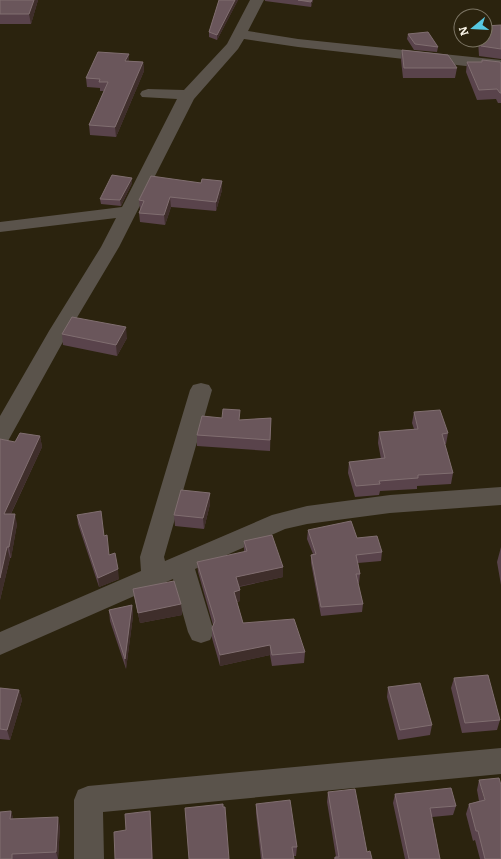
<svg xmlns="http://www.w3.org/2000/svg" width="501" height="859" font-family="Literata,serif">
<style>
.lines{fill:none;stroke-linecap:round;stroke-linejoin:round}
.minor{fill:#5a534b;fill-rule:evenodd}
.wall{fill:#59434b}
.shaded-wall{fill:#3f2e2b}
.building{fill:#6a565b;stroke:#806e70}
</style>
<rect width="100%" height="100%" fill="#2b230e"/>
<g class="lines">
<!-- minor -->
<path class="minor" d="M 250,0 L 264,0 L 248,31 L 298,39 L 501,60 L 501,70 L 298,47 L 244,39 L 238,49 L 194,99 L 119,247 L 69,331 L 8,441 L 0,443 L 0,416 L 49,331 L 101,247 L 116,218 L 0,232 L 0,222 L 122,207 L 177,99 L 142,97 L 140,94 L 142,91 L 148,89 L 184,90 L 227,44 Z
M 201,383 L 209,385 L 212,390 L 164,557 L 165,561 L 272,515 L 307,506 L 390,495 L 501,487 L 501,505 L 390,513 L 307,524 L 285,529 L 195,569 L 214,632 L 210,640 L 201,643 L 192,640 L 188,632 L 173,579 L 0,655 L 0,632 L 141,571 L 140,557 L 190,390 L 193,385 Z
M 501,748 L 501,774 L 103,812 L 104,859 L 74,859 L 74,800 L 78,790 L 88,786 Z"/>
</g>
<!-- wall -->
<path class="wall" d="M 0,0 L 38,0 L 31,24 L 0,24 Z
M 219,0 L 238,0 L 217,40 L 209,37 L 209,32 Z
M 265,0 L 313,0 L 311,7 L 265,1 Z
M 501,25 L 501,59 L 479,56 L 478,40 L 485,40 Z
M 408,34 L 438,47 L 437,52 L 414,50 L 407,39 Z
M 402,50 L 457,68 L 455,78 L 403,78 L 401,60 Z
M 482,60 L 501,64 L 501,103 L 498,103 L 496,99 L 477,100 L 466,72 L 467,62 L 481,62 Z
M 129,61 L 143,62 L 144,71 L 116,137 L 90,135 L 89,125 L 104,91 L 100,91 L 100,88 L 87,87 L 86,78 Z
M 132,183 L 121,206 L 101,204 L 100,199 Z
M 222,190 L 216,211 L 171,207 L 165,225 L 140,222 L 139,213 L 140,210 L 139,200 Z
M 62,334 L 127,338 L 117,356 L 63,345 Z
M 414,412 L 448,433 L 446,444 L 445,444 L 453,473 L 451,484 L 417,486 L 417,489 L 380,491 L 379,495 L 355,497 L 348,473 L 349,462 L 381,459 L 378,443 L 379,432 L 414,429 L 412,423 Z
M 271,418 L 270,451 L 197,446 L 197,435 L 240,420 Z
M 40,436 L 42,447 L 11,514 L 17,524 L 11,558 L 10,558 L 0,600 L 0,439 L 15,442 Z
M 210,493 L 210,504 L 204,529 L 175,526 L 174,515 Z
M 77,515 L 109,554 L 119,579 L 99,587 L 78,524 Z
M 308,530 L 357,538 L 382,552 L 381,561 L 358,563 L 360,574 L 359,583 L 358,583 L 363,604 L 362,612 L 321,616 L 311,563 L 311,555 L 313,554 L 307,539 Z
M 244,541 L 283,567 L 283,577 L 239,587 L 240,590 L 240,601 L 237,602 L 243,623 L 305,652 L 304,663 L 272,666 L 270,655 L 220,666 L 212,638 L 212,628 L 213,625 L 198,572 L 197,562 L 244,552 Z
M 501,547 L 501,585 L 497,562 Z
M 133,589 L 181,604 L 182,615 L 140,623 L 135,600 Z
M 132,605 L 133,616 L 126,669 L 110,621 L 109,610 Z
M 454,678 L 500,720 L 497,730 L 462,733 L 451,688 Z
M 388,687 L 432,725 L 430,735 L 398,740 L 387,697 Z
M 0,688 L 19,690 L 22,700 L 10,740 L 0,739 Z
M 479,780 L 501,859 L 480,859 L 475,840 L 473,841 L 466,814 L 469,804 L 479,801 L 477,790 Z
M 328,792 L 367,852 L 372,859 L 334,859 L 335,857 L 336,857 L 327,802 Z
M 395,794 L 456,806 L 453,815 L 432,817 L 440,859 L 405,859 L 393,803 Z
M 256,804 L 297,847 L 296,856 L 293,856 L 294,859 L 261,859 L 256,813 Z
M 11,811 L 13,819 L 60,826 L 58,859 L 0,859 Z"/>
<!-- shaded-wall -->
<path class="shaded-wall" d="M 34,0 L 38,0 L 31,24 L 29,14 Z
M 235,0 L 238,0 L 217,40 L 217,35 Z
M 312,0 L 313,0 L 311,7 L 311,2 Z
M 129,54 L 129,63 L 125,61 Z
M 143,62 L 144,71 L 116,137 L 115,127 Z
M 132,178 L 132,183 L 121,206 L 120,200 Z
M 222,181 L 222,190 L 216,211 L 216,202 Z
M 170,197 L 171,207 L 165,225 L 164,215 Z
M 126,327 L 127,338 L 117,356 L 116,345 Z
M 40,436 L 42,447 L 6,524 L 4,514 Z
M 210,493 L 210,504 L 204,529 L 203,518 Z
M 15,514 L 17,524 L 11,558 L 9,547 Z
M 7,547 L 10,558 L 0,600 L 0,578 Z
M 283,567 L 283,577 L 236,587 L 236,577 Z
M 118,569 L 119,579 L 99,587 L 98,578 Z
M 240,590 L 240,601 L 234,602 L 234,592 Z
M 181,604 L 182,615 L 140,623 L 138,613 Z
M 132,605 L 133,616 L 126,669 L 125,659 Z
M 270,645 L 270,655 L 220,666 L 220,655 Z
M 19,690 L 22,700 L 10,740 L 7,730 Z
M 11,811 L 14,821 L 10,819 Z
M 150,811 L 151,821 L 153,859 L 152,859 Z
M 58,817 L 60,826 L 58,859 L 56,852 Z"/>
<!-- building -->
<path class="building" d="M 0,0 L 34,0 L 29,14 L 0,14 Z
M 219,0 L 235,0 L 217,35 L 209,32 Z
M 298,0 L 312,0 L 311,2 Z
M 501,25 L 501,49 L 481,46 L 480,40 L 485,40 L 485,26 Z
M 428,32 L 438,47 L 415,44 L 408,34 Z
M 402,50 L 448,55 L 457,68 L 404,68 Z
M 98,52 L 129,54 L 125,61 L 143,62 L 115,127 L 89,125 L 108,82 L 99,82 L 100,79 L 86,78 Z
M 482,60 L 500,62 L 501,64 L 501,93 L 500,93 L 497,89 L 479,90 L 467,62 L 482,62 Z
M 112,175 L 132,178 L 120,200 L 100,199 Z
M 151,176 L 201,183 L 202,179 L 222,181 L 216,202 L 170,197 L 164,215 L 139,213 L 144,201 L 139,200 Z
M 72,317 L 126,327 L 116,345 L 62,334 Z
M 223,409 L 240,410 L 239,420 L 271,418 L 270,440 L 197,435 L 202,416 L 222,418 Z
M 440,410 L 448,433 L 442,434 L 453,473 L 418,475 L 418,478 L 379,481 L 380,484 L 356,486 L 349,462 L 385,458 L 379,432 L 418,429 L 414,412 Z
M 20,433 L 40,436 L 4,514 L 15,514 L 9,547 L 7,547 L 0,578 L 0,439 L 15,442 Z
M 181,490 L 210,493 L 203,518 L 174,515 Z
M 101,511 L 104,536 L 107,535 L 109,555 L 115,553 L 118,569 L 98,578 L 77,515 Z
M 351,521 L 357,538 L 377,536 L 382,552 L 356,555 L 360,574 L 356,574 L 363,604 L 321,607 L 311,555 L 316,554 L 308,530 Z
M 272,535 L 283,567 L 236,577 L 240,590 L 234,592 L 243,623 L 294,619 L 305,652 L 272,655 L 270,645 L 220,655 L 212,628 L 215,621 L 197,562 L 247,551 L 244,541 Z
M 174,581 L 181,604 L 138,613 L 133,589 Z
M 132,605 L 125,659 L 109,610 Z
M 488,675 L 500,720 L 465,723 L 454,678 Z
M 420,683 L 432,725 L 400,730 L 388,687 Z
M 0,688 L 19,690 L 7,730 L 0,729 Z
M 499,778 L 501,785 L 501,859 L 485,859 L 478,831 L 476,831 L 469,804 L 485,800 L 479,780 Z
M 451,788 L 456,806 L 430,808 L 440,859 L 409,859 L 395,794 Z
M 355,789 L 367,852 L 370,851 L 372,859 L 335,859 L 335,857 L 339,857 L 328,792 Z
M 290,800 L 297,847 L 292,847 L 294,859 L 263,859 L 256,804 Z
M 223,804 L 223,807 L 225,807 L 229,859 L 189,859 L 185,808 Z
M 11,811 L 10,819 L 58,817 L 56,852 L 12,854 L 12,859 L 0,859 L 0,812 Z
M 150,811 L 152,859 L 115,859 L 114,832 L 126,830 L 125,814 Z"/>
<!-- north arrow -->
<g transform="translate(473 28) rotate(252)"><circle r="19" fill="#2b230e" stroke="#7c7564"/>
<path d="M0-3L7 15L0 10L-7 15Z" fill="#57c9e2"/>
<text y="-6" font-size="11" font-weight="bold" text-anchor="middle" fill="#f6f1e4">N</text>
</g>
</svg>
